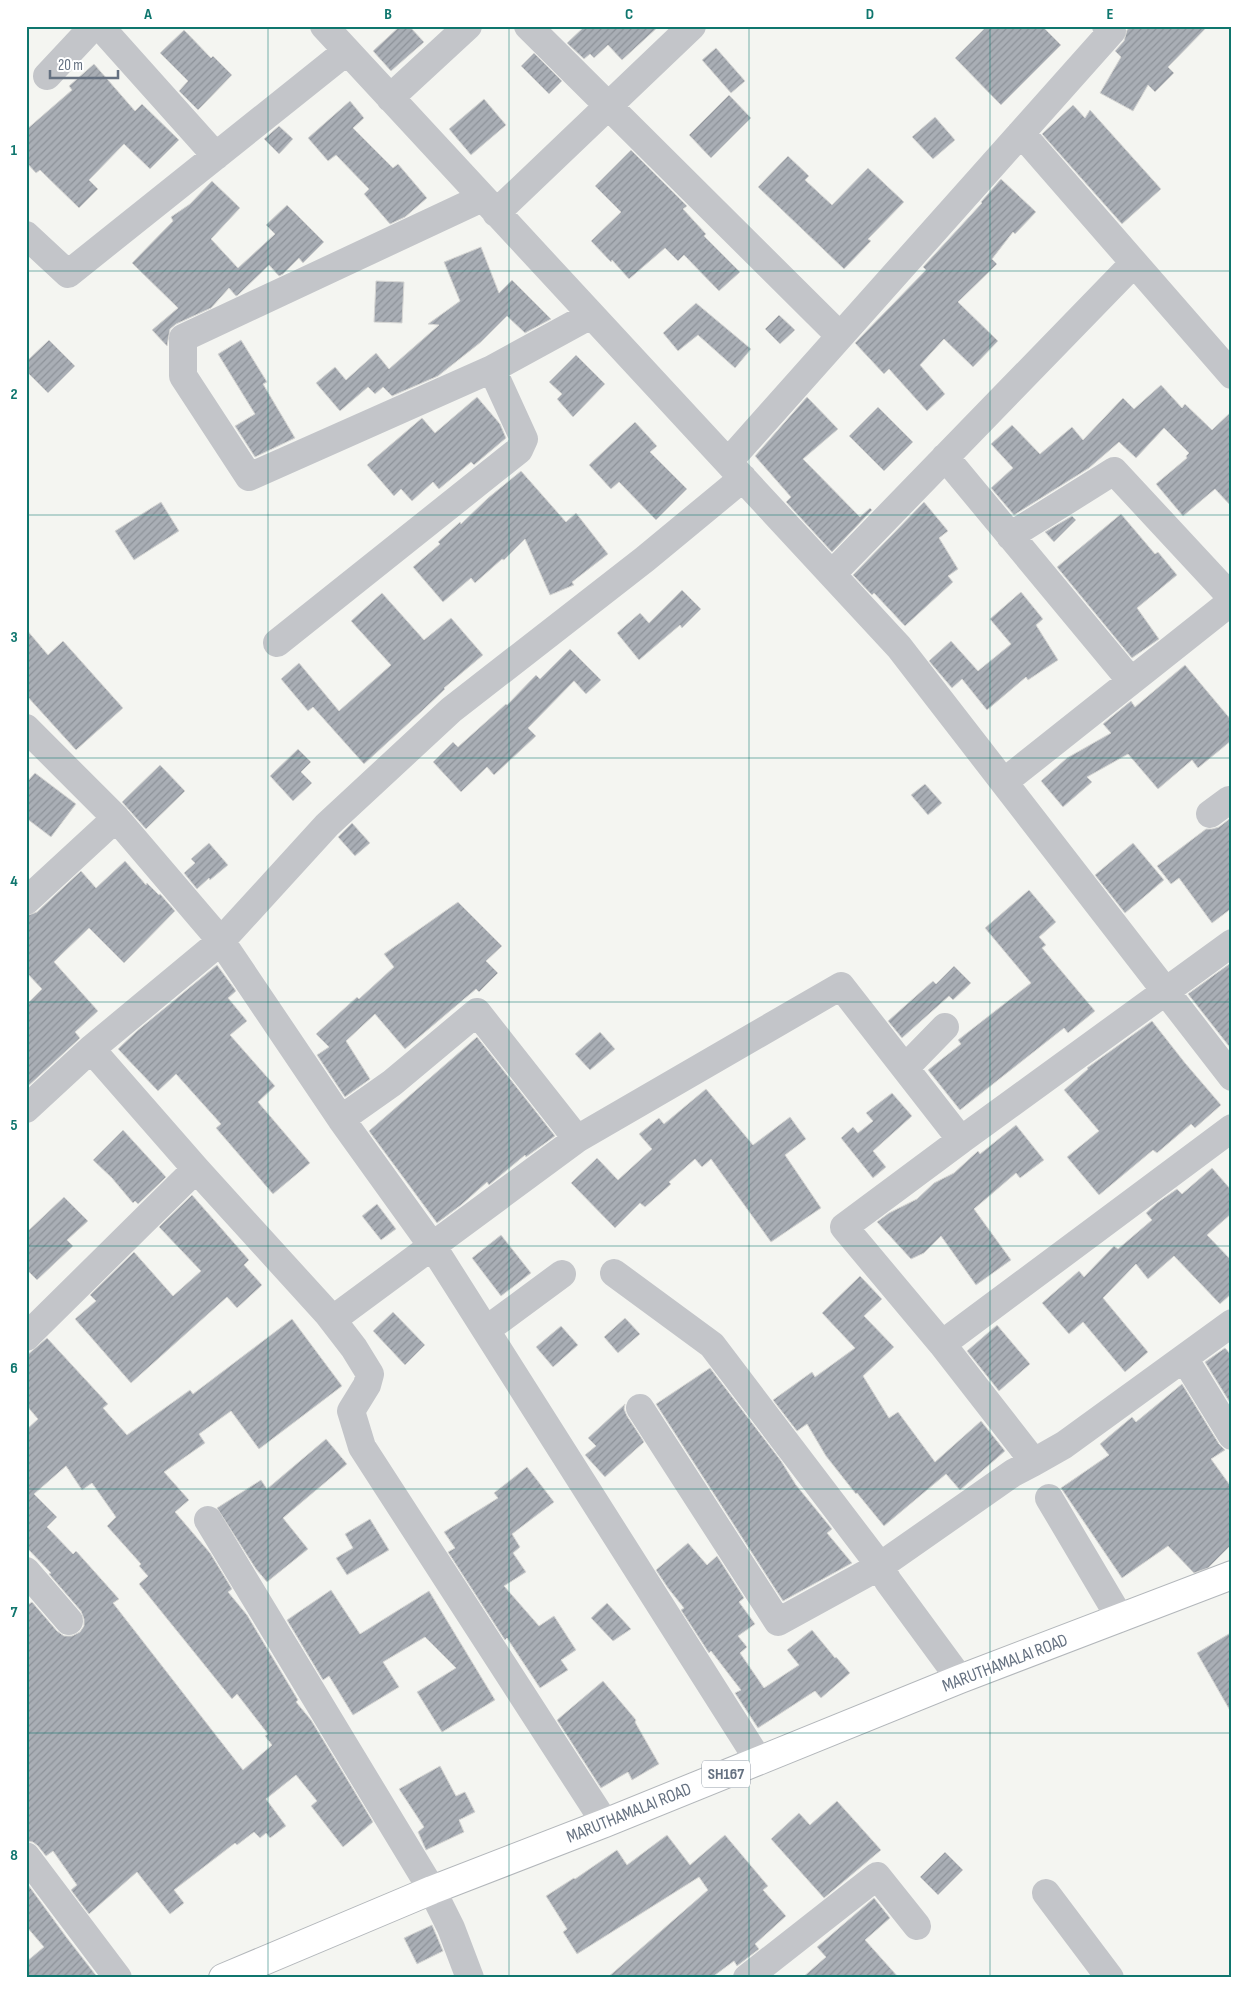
<svg xmlns="http://www.w3.org/2000/svg" width="1258" height="2004" font-family="'Sofia Sans Condensed',sans-serif">
<style>
.building{fill:url(#building-hatch);stroke:#d6d6d4;fill-rule:evenodd}
.lines{fill:none;stroke-linecap:round;stroke-linejoin:round}
.major-casing{stroke:#b3b7bb;stroke-width:30}
.minor{stroke:#c3c5c9;stroke-width:28}
.major{stroke:#fff;stroke-width:28}
.grid{fill:none;stroke:#0f766e;stroke-width:1;stroke-opacity:0.55}
.labels{text-anchor:middle;dominant-baseline:central;stroke-width:5;stroke-linejoin:round;paint-order:stroke}
.shield{fill:#fff;stroke:#939ca7;stroke-width:1}
.shield-label{font-size:16px;font-weight:bold;fill:#657181}
.street-label{font-size:18px;fill:#657181;stroke:#fff}
.neatline{fill:none;stroke:#0f766e;stroke-width:2}
.grid-label{font-size:16px;text-anchor:middle;font-weight:bold;fill:#0f766e}
</style>
<defs>
<pattern id="building-hatch" width="6" height="6" patternUnits="userSpaceOnUse" patternTransform="scale(1.25)"><rect width="6" height="6" fill="#a9aeb5"/><path d="M-1 1l2-2M0 6l6-6M5 7l2-2" fill="none" stroke="#8d9299"/></pattern>
</defs>
<rect width="100%" height="100%" fill="#f4f5f1"/>
<!-- building -->
<path class="building" d="M 400,26 L 409,26 L 424,42 L 391,71 L 373,51 Z
M 585,26 L 659,26 L 622,60 L 608,45 L 594,58 L 590,54 L 584,59 L 567,43 Z
M 987,26 L 1042,26 L 1061,45 L 1001,105 L 955,58 Z
M 1132,26 L 1208,26 L 1168,67 L 1174,73 L 1155,92 L 1148,85 L 1133,111 L 1100,93 L 1121,57 L 1115,51 L 1124,41 L 1127,30 Z
M 184,30 L 211,58 L 213,56 L 232,75 L 198,110 L 179,91 L 188,81 L 160,53 Z
M 716,48 L 745,81 L 731,93 L 702,60 Z
M 534,53 L 562,81 L 549,94 L 521,66 Z
M 94,64 L 135,111 L 142,104 L 179,140 L 150,169 L 124,144 L 89,180 L 98,189 L 79,208 L 40,170 L 36,173 L 26,162 L 26,130 L 72,90 L 69,86 Z
M 729,95 L 751,118 L 711,158 L 689,135 Z
M 484,99 L 506,125 L 471,155 L 449,129 Z
M 350,101 L 364,118 L 353,128 L 393,168 L 398,164 L 427,198 L 405,217 L 390,224 L 364,194 L 369,189 L 336,155 L 328,161 L 308,138 Z
M 1073,105 L 1085,118 L 1090,110 L 1161,189 L 1122,224 L 1042,134 Z
M 935,117 L 955,140 L 933,159 L 912,137 Z
M 279,126 L 293,139 L 279,154 L 264,139 Z
M 631,150 L 687,206 L 683,209 L 706,234 L 704,236 L 740,272 L 719,291 L 684,255 L 678,261 L 665,248 L 629,279 L 612,260 L 611,262 L 591,241 L 621,212 L 595,186 Z
M 788,156 L 809,176 L 805,180 L 832,205 L 868,168 L 904,202 L 868,239 L 871,241 L 844,269 L 758,187 Z
M 1001,179 L 1036,212 L 1015,234 L 1013,232 L 992,259 L 997,264 L 958,302 L 998,341 L 973,367 L 944,339 L 920,365 L 945,394 L 927,411 L 889,369 L 884,374 L 855,343 L 926,270 L 923,267 L 982,203 L 981,202 Z
M 212,181 L 240,208 L 211,239 L 238,268 L 275,234 L 266,225 L 287,205 L 324,242 L 303,263 L 299,258 L 283,274 L 279,276 L 269,265 L 238,295 L 236,296 L 229,288 L 211,308 L 176,324 L 170,329 L 167,346 L 152,330 L 178,308 L 132,263 L 173,221 L 171,217 L 190,204 Z
M 481,247 L 499,293 L 512,280 L 551,319 L 525,333 L 507,316 L 481,342 L 438,376 L 392,396 L 383,387 L 375,394 L 368,387 L 340,411 L 316,383 L 335,367 L 346,380 L 376,353 L 389,369 L 439,325 L 428,324 L 460,301 L 444,262 Z
M 376,281 L 404,282 L 402,323 L 374,322 Z
M 696,303 L 751,349 L 735,368 L 698,335 L 678,351 L 663,333 Z
M 779,315 L 795,330 L 780,344 L 765,329 Z
M 49,340 L 75,366 L 48,393 L 26,371 L 26,362 Z
M 241,340 L 267,382 L 263,384 L 295,438 L 255,457 L 235,426 L 255,414 L 218,354 Z
M 576,355 L 605,384 L 573,417 L 557,399 L 562,394 L 549,382 Z
M 1161,385 L 1182,408 L 1185,404 L 1212,430 L 1232,411 L 1232,507 L 1215,489 L 1183,516 L 1156,484 L 1187,458 L 1186,456 L 1189,453 L 1164,428 L 1136,458 L 1119,442 L 1089,468 L 1014,515 L 991,488 L 1013,468 L 991,444 L 1012,425 L 1040,454 L 1072,427 L 1083,440 L 1123,398 L 1134,409 Z
M 477,397 L 500,424 L 506,438 L 474,465 L 471,462 L 439,489 L 433,482 L 412,501 L 401,489 L 394,496 L 367,465 L 422,418 L 435,433 Z
M 807,397 L 838,429 L 803,459 L 860,517 L 870,508 L 872,510 L 832,552 L 786,502 L 791,497 L 755,456 Z
M 878,407 L 913,442 L 884,471 L 849,436 Z
M 635,422 L 657,446 L 650,452 L 687,489 L 656,520 L 619,482 L 611,489 L 589,465 Z
M 521,471 L 566,522 L 576,513 L 608,554 L 572,582 L 574,585 L 550,595 L 525,539 L 504,560 L 502,559 L 475,583 L 471,578 L 443,602 L 413,567 L 440,544 L 438,542 L 460,522 L 461,524 L 488,498 Z
M 161,502 L 179,531 L 134,560 L 115,531 Z
M 924,502 L 948,531 L 939,538 L 958,569 L 948,576 L 953,582 L 905,626 L 874,593 L 872,595 L 853,575 Z
M 1121,514 L 1155,554 L 1158,552 L 1177,575 L 1137,608 L 1159,639 L 1132,658 L 1057,567 Z
M 1072,516 L 1076,520 L 1054,542 L 1045,532 Z
M 682,590 L 701,609 L 682,628 L 680,625 L 639,660 L 617,633 L 640,613 L 649,623 Z
M 1021,592 L 1043,619 L 1036,625 L 1058,660 L 1028,680 L 1026,677 L 987,710 L 962,679 L 952,688 L 929,661 L 951,641 L 978,671 L 1011,644 L 990,619 Z
M 382,593 L 424,640 L 451,618 L 483,655 L 444,688 L 445,689 L 423,710 L 364,764 L 313,707 L 308,711 L 281,679 L 299,663 L 339,711 L 391,665 L 351,621 Z
M 26,629 L 48,655 L 63,641 L 123,708 L 76,750 L 26,695 Z
M 570,649 L 601,680 L 586,694 L 574,681 L 528,728 L 536,736 L 494,775 L 487,767 L 461,792 L 433,762 L 453,742 L 458,747 L 506,704 L 507,705 L 536,675 L 540,679 Z
M 1185,665 L 1232,721 L 1232,740 L 1198,768 L 1192,760 L 1158,789 L 1128,754 L 1087,777 L 1092,782 L 1063,807 L 1041,781 L 1067,758 L 1111,733 L 1103,724 L 1131,701 L 1135,707 Z
M 298,749 L 311,762 L 301,772 L 312,783 L 293,801 L 270,776 Z
M 160,765 L 185,791 L 146,829 L 122,802 Z
M 35,773 L 76,804 L 51,837 L 26,818 L 26,783 Z
M 925,784 L 942,803 L 928,815 L 911,795 Z
M 1232,817 L 1232,908 L 1212,923 L 1179,878 L 1171,884 L 1157,866 L 1206,829 L 1212,829 L 1219,827 Z
M 352,823 L 370,843 L 355,856 L 338,837 Z
M 209,843 L 228,865 L 210,880 L 209,878 L 197,889 L 184,873 L 195,863 L 191,859 Z
M 1133,843 L 1164,880 L 1125,913 L 1095,875 Z
M 125,861 L 146,885 L 147,883 L 159,895 L 160,894 L 175,911 L 124,963 L 89,928 L 62,954 L 54,962 L 98,1011 L 75,1032 L 80,1038 L 26,1088 L 26,1005 L 42,989 L 26,972 L 26,916 L 37,912 L 81,871 L 96,888 Z
M 1029,890 L 1056,922 L 1039,937 L 1046,945 L 1042,948 L 1095,1011 L 1068,1033 L 1064,1028 L 960,1110 L 928,1070 L 961,1044 L 958,1040 L 1031,983 L 985,928 Z
M 458,902 L 502,946 L 486,961 L 498,973 L 479,992 L 476,989 L 405,1049 L 375,1014 L 346,1041 L 370,1079 L 345,1097 L 317,1055 L 329,1047 L 316,1034 L 357,997 L 359,999 L 394,967 L 384,954 Z
M 1232,962 L 1232,1050 L 1188,994 Z
M 217,965 L 236,991 L 228,998 L 247,1021 L 230,1035 L 275,1086 L 258,1102 L 310,1163 L 273,1194 L 216,1128 L 221,1124 L 176,1074 L 158,1091 L 118,1049 L 137,1031 Z
M 954,966 L 971,983 L 953,1000 L 949,996 L 902,1038 L 888,1021 L 933,981 L 936,984 Z
M 1152,1021 L 1185,1063 L 1221,1105 L 1195,1128 L 1191,1124 L 1157,1153 L 1153,1150 L 1099,1195 L 1067,1157 L 1099,1131 L 1064,1090 L 1088,1069 L 1087,1068 Z
M 600,1032 L 615,1049 L 590,1070 L 575,1054 Z
M 477,1037 L 555,1136 L 526,1157 L 525,1155 L 489,1185 L 487,1182 L 461,1205 L 437,1223 L 369,1131 Z
M 706,1089 L 753,1145 L 790,1117 L 806,1139 L 785,1155 L 821,1208 L 771,1242 L 711,1159 L 702,1167 L 695,1159 L 669,1182 L 671,1184 L 645,1207 L 640,1203 L 615,1228 L 571,1183 L 597,1158 L 618,1180 L 652,1149 L 639,1134 L 659,1118 L 664,1124 Z
M 892,1093 L 912,1116 L 873,1151 L 886,1167 L 873,1178 L 841,1138 L 853,1127 L 858,1133 L 873,1121 L 866,1113 Z
M 1016,1125 L 1044,1160 L 1020,1178 L 1016,1173 L 974,1209 L 1011,1260 L 976,1285 L 941,1236 L 924,1253 L 911,1259 L 877,1222 L 889,1213 L 917,1199 L 934,1183 L 954,1173 L 978,1151 L 980,1154 Z
M 123,1130 L 166,1177 L 138,1204 L 135,1201 L 133,1203 L 112,1178 L 93,1160 Z
M 1212,1168 L 1232,1191 L 1232,1213 L 1207,1235 L 1232,1261 L 1232,1293 L 1220,1304 L 1174,1256 L 1148,1279 L 1136,1264 L 1103,1298 L 1148,1352 L 1125,1372 L 1083,1322 L 1069,1334 L 1042,1303 L 1079,1271 L 1084,1277 L 1114,1246 L 1118,1249 L 1152,1220 L 1146,1213 L 1157,1203 L 1177,1189 L 1182,1194 Z
M 192,1195 L 249,1260 L 244,1265 L 262,1285 L 237,1308 L 227,1297 L 131,1383 L 75,1319 L 96,1301 L 90,1295 L 134,1252 L 173,1296 L 201,1271 L 159,1227 Z
M 64,1197 L 88,1221 L 67,1240 L 73,1246 L 37,1280 L 26,1269 L 26,1233 Z
M 377,1204 L 396,1229 L 381,1240 L 362,1216 Z
M 501,1235 L 531,1273 L 501,1296 L 472,1258 Z
M 860,1276 L 882,1299 L 864,1316 L 894,1347 L 863,1376 L 889,1418 L 898,1412 L 935,1462 L 981,1421 L 1005,1451 L 960,1490 L 946,1474 L 884,1526 L 857,1493 L 856,1494 L 826,1456 L 807,1424 L 797,1431 L 773,1400 L 812,1372 L 815,1377 L 855,1348 L 822,1313 Z
M 393,1312 L 425,1345 L 405,1365 L 373,1331 Z
M 625,1318 L 640,1334 L 618,1353 L 604,1337 Z
M 292,1319 L 342,1386 L 259,1449 L 231,1411 L 199,1434 L 205,1443 L 164,1472 L 189,1500 L 175,1512 L 210,1553 L 232,1589 L 228,1592 L 247,1615 L 298,1700 L 296,1702 L 311,1720 L 373,1822 L 343,1847 L 311,1806 L 317,1801 L 296,1775 L 266,1799 L 286,1826 L 270,1838 L 266,1833 L 260,1838 L 254,1832 L 237,1845 L 235,1843 L 174,1890 L 184,1903 L 170,1914 L 137,1872 L 89,1914 L 71,1890 L 77,1885 L 53,1851 L 46,1856 L 38,1846 L 33,1842 L 26,1841 L 26,1606 L 32,1602 L 57,1631 L 64,1636 L 72,1636 L 80,1632 L 84,1626 L 84,1619 L 81,1611 L 49,1574 L 51,1573 L 26,1547 L 26,1430 L 38,1419 L 26,1405 L 26,1356 L 47,1338 L 108,1404 L 103,1408 L 127,1435 L 190,1390 L 193,1394 ZM 66,1466 L 82,1490 L 92,1483 L 116,1517 L 107,1526 L 141,1564 L 139,1566 L 148,1576 L 139,1584 L 232,1699 L 237,1694 L 268,1734 L 265,1736 L 272,1745 L 243,1770 L 113,1603 L 119,1599 L 76,1551 L 73,1554 L 47,1527 L 57,1517 L 34,1494 Z
M 997,1325 L 1030,1364 L 999,1391 L 967,1351 Z
M 561,1326 L 578,1345 L 553,1367 L 536,1347 Z
M 1225,1348 L 1232,1356 L 1232,1406 L 1205,1362 Z
M 710,1368 L 781,1461 L 796,1485 L 832,1529 L 827,1533 L 852,1563 L 783,1601 L 656,1404 Z
M 1182,1384 L 1219,1444 L 1225,1450 L 1211,1459 L 1232,1488 L 1232,1544 L 1208,1568 L 1194,1573 L 1168,1546 L 1122,1578 L 1061,1488 L 1109,1455 L 1100,1444 L 1132,1417 L 1136,1422 Z
M 625,1404 L 624,1409 L 627,1416 L 644,1442 L 605,1477 L 585,1455 L 596,1446 L 588,1438 Z
M 326,1439 L 347,1464 L 283,1518 L 308,1549 L 267,1582 L 256,1569 L 217,1508 L 261,1480 L 267,1489 Z
M 527,1467 L 554,1502 L 512,1534 L 520,1547 L 513,1553 L 526,1572 L 504,1586 L 539,1626 L 554,1616 L 576,1650 L 561,1660 L 568,1670 L 540,1688 L 507,1638 L 505,1640 L 448,1552 L 455,1548 L 444,1532 L 498,1498 L 494,1493 Z
M 370,1519 L 389,1550 L 347,1575 L 336,1558 L 353,1548 L 345,1534 Z
M 688,1543 L 707,1565 L 717,1556 L 744,1598 L 739,1602 L 755,1624 L 738,1636 L 747,1647 L 740,1653 L 764,1688 L 799,1665 L 787,1650 L 812,1630 L 835,1658 L 836,1657 L 850,1673 L 821,1698 L 815,1691 L 758,1728 L 735,1693 L 741,1690 L 711,1651 L 709,1653 L 681,1610 L 684,1608 L 668,1588 L 656,1570 Z
M 331,1590 L 360,1634 L 429,1591 L 495,1700 L 442,1732 L 417,1692 L 456,1668 L 425,1637 L 383,1662 L 399,1687 L 353,1715 L 329,1676 L 323,1680 L 287,1620 Z
M 607,1603 L 631,1629 L 613,1641 L 591,1618 Z
M 1232,1632 L 1232,1714 L 1197,1653 Z
M 603,1681 L 636,1720 L 635,1722 L 659,1764 L 632,1780 L 628,1772 L 601,1788 L 557,1720 Z
M 440,1766 L 456,1796 L 465,1792 L 475,1812 L 459,1820 L 464,1832 L 426,1850 L 418,1832 L 424,1827 L 399,1789 Z
M 837,1801 L 881,1850 L 824,1898 L 771,1839 L 799,1813 L 810,1825 Z
M 667,1835 L 690,1865 L 725,1835 L 768,1886 L 763,1890 L 786,1916 L 755,1944 L 759,1949 L 737,1966 L 734,1961 L 711,1978 L 607,1978 L 708,1890 L 699,1877 L 577,1954 L 563,1932 L 567,1929 L 546,1896 L 574,1878 L 575,1879 L 617,1850 L 627,1865 Z
M 945,1852 L 963,1870 L 938,1895 L 920,1877 Z
M 26,1882 L 67,1938 L 98,1978 L 26,1978 L 26,1962 L 44,1947 L 26,1926 Z
M 874,1898 L 890,1918 L 865,1940 L 899,1978 L 802,1978 L 826,1957 L 817,1947 Z
M 432,1925 L 443,1951 L 417,1964 L 404,1938 Z"/>
<g class="lines">
<!-- major casing -->
<g class="major-casing">
<path id="major" d="M 223,1978 L 432,1890 L 605,1823 L 960,1679 L 1232,1575"/>
</g>
<!-- minor -->
<path class="minor" d="M 324,26 L 899,647 L 1232,1077
M 528,26 L 840,336
M 47,76 L 90,30 L 98,28 L 105,32 L 216,156
M 390,98 L 468,26
M 1021,133 L 1232,375
M 482,198 L 183,338 L 183,376 L 249,477 L 492,369 L 591,315
M 496,213 L 692,26
M 26,235 L 68,274 L 347,51
M 945,457 L 1131,681
M 728,462 L 1112,31 L 1106,26
M 743,478 L 645,559 L 451,710 L 327,825 L 221,941 L 341,1119 L 433,1247 L 759,1761
M 1010,536 L 1114,471 L 1232,598
M 832,574 L 1134,263
M 277,643 L 519,450 L 524,439 L 492,369
M 26,728 L 116,818
M 1004,782 L 1232,601
M 1210,814 L 1229,800 L 1232,801
M 26,901 L 116,818 L 221,941 L 91,1049
M 905,1068 L 945,1027
M 26,1109 L 91,1049 L 196,1169 L 327,1313 L 336,1317 L 577,1139 L 841,986 L 961,1140 L 1232,943
M 341,1119 L 392,1083 L 477,1012 L 577,1139
M 961,1140 L 844,1227 L 942,1344 L 1034,1462 L 1064,1445 L 1232,1323
M 614,1273 L 712,1345 L 880,1566 L 888,1581 L 960,1679
M 327,1313 L 354,1348 L 370,1374 L 367,1385 L 351,1411 L 362,1447 L 605,1823
M 486,1330 L 562,1274
M 26,1337 L 196,1169
M 942,1344 L 1232,1128
M 1184,1358 L 1232,1436
M 640,1408 L 778,1622 L 880,1566 L 1013,1473 L 1034,1462
M 1049,1498 L 1120,1618
M 208,1520 L 432,1890 L 451,1928 L 470,1978
M 26,1571 L 69,1621
M 26,1856 L 118,1978
M 1046,1893 L 1110,1978
M 747,1978 L 877,1876 L 917,1926"/>
<!-- major -->
<use href="#major" class="major"/>
</g>
<!-- grid -->
<path class="grid" d="M 268,26 L 268,1978M 509,26 L 509,1978M 749,26 L 749,1978M 990,26 L 990,1978M 26,271 L 1232,271M 26,515 L 1232,515M 26,758 L 1232,758M 26,1002 L 1232,1002M 26,1246 L 1232,1246M 26,1489 L 1232,1489M 26,1733 L 1232,1733"/>
<g class="labels">
<!-- shield labels -->
<rect class="shield" x="702" y="1760.5" width="48" height="27" rx="4"/>
<g class="shield-label">
<text x="726" y="1774">SH167</text>
</g>
<!-- street labels -->
<g class="street-label">
<text transform="translate(1005 1663) rotate(-21)">MARUTHAMALAI ROAD</text>
<text transform="translate(629 1813) rotate(-22)">MARUTHAMALAI ROAD</text>
</g>
</g>
<!-- border -->
<rect width="1258" height="2004" fill="none" stroke="#ffffff" stroke-width="55"/>
<!-- scale -->
<path d="M50 70v8h68v-8" fill="none" stroke="#657181" stroke-width="2.5"/>
<text x="58" y="70" font-size="15" fill="#657181" stroke="#ffffff" stroke-width="4" paint-order="stroke">20 m</text>
<rect x="28" y="28" width="1202" height="1948" class="neatline"/>
<g class="grid-label">
<text x="148" y="19">A</text>
<text x="388" y="19">B</text>
<text x="629" y="19">C</text>
<text x="870" y="19">D</text>
<text x="1110" y="19">E</text>
<text x="14" y="155">1</text>
<text x="14" y="399">2</text>
<text x="14" y="642">3</text>
<text x="14" y="886">4</text>
<text x="14" y="1130">5</text>
<text x="14" y="1373">6</text>
<text x="14" y="1617">7</text>
<text x="14" y="1860">8</text>
</g>
</svg>
